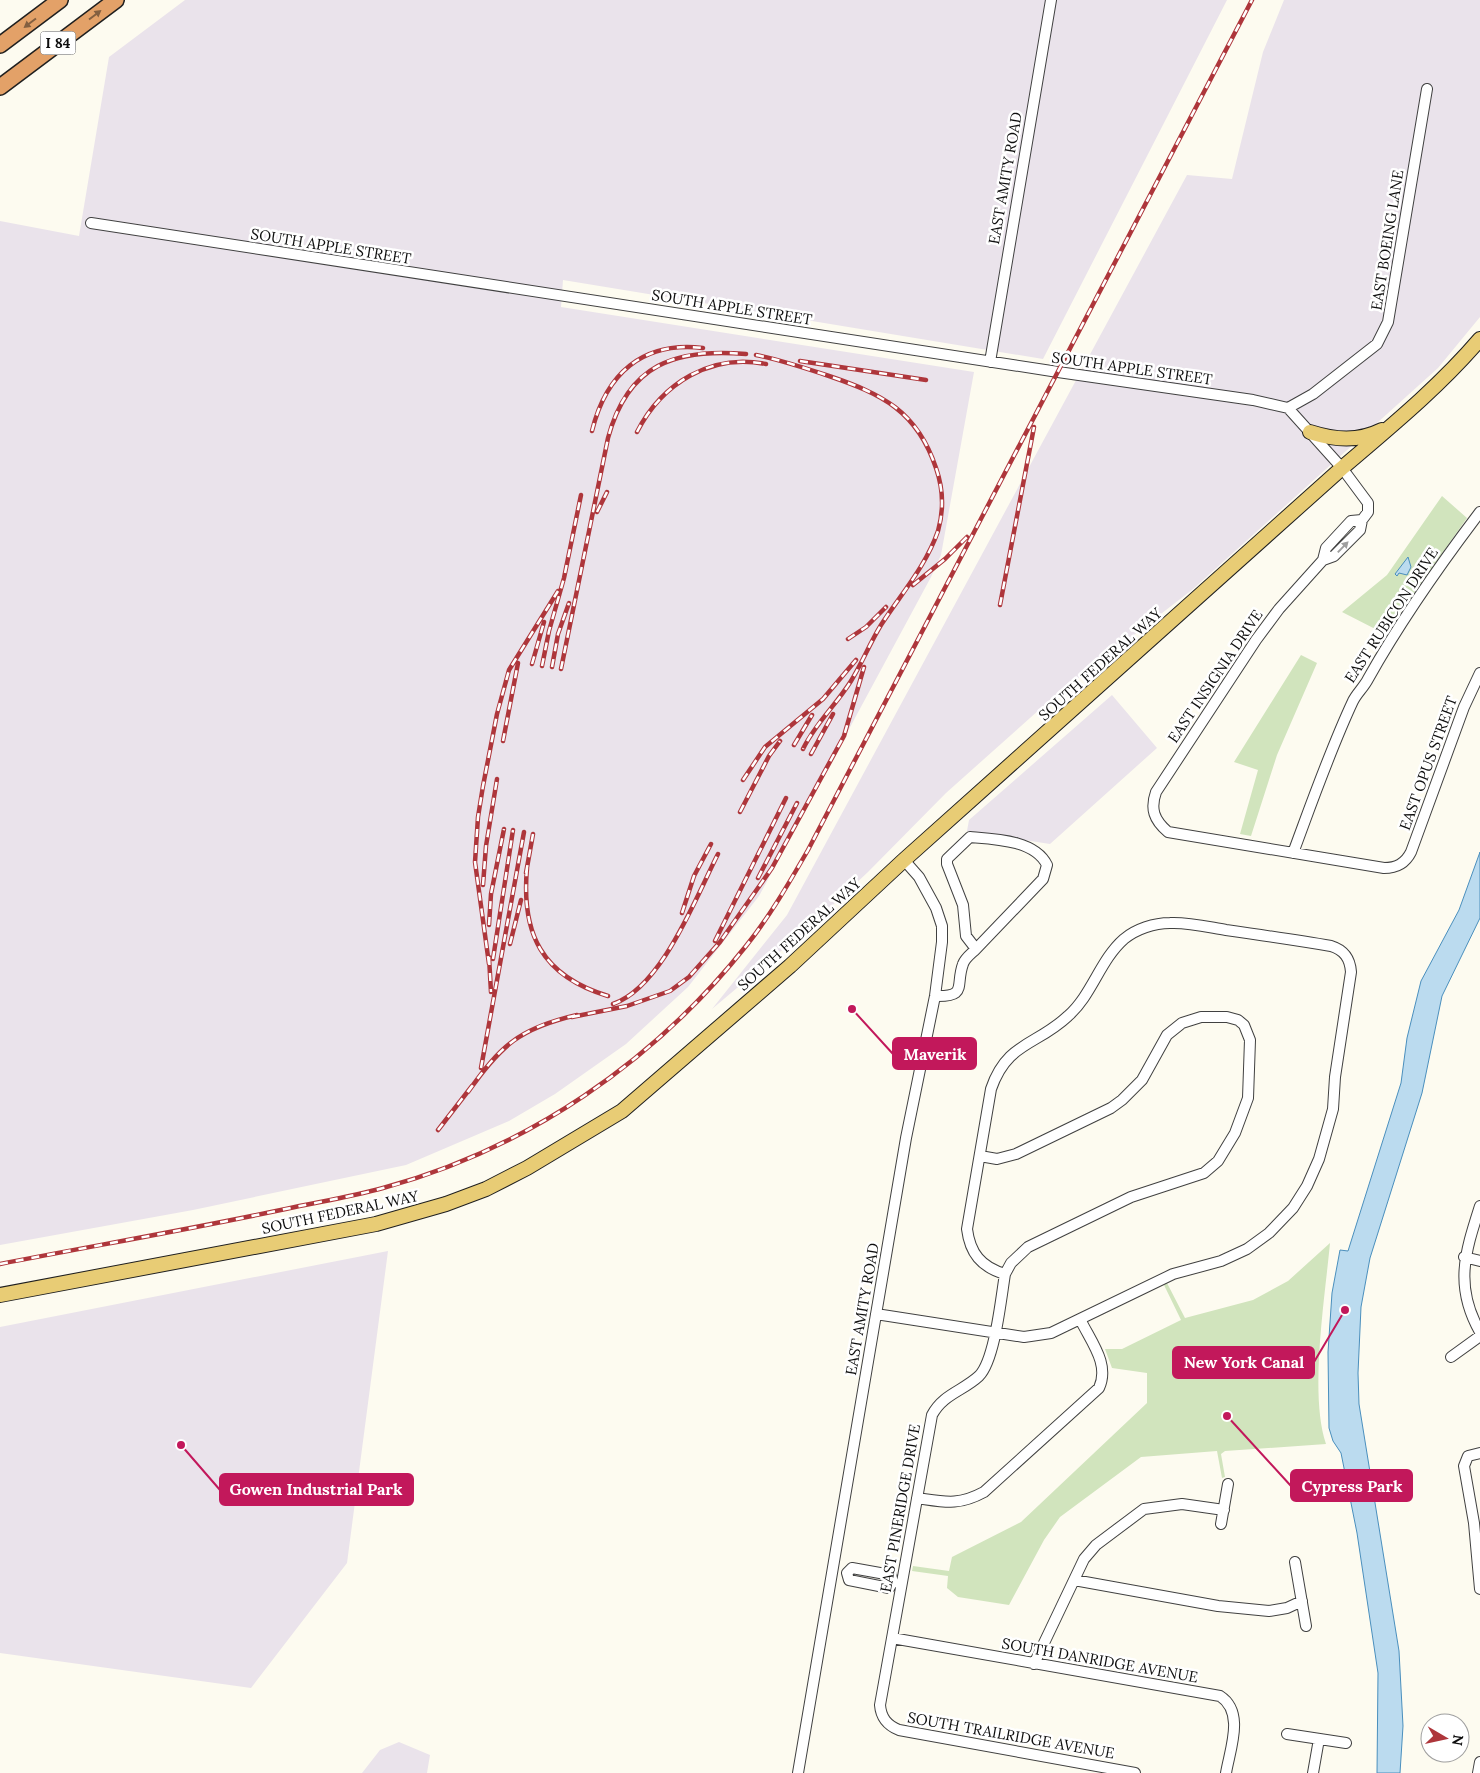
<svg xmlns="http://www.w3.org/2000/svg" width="1480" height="1773" font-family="Lora,serif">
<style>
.industrial{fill:#eae3eb}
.green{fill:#d1e4bd}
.pitch{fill:#e2ecce}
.water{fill:#bbdbef;stroke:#4a8fbd}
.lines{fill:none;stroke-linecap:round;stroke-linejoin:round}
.minor-casing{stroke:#414141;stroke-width:12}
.major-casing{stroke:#1f1f1f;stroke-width:16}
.highway-casing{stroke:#1f1f1f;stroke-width:18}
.minor{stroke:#fff;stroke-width:10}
.major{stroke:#e8cc75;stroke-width:14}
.highway{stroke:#e3a168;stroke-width:15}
.rail-casing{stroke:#ae363b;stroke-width:4.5}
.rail{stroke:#fff;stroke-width:2.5;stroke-dasharray:8;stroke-linecap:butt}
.oneway{fill:#835f40}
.oneway2{fill:#9f9f9f}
.labels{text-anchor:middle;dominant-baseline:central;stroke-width:5;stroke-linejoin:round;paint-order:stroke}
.shield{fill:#fff;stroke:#565656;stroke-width:1}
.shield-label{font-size:14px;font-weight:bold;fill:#0e0e0e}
.street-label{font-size:15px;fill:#0e0e0e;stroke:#fff}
.leader{fill:none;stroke:#c2185b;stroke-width:2}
.callout-dot{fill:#c2185b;stroke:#fff;stroke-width:2}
.callout{fill:#c2185b;stroke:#c2185b;stroke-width:2}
.callout-label{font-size:16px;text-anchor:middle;font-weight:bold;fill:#fff}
</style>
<rect width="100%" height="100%" fill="#fdfbf0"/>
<!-- industrial -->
<path class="industrial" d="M 185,0 L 1227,0 L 1043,359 L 563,280 L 561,307 L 974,372 L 941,555 L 931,577 L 759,896 L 688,987 L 626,1044 L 555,1094 L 509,1121 L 406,1165 L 193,1210 L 0,1245 L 0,221 L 79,236 L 109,57 Z
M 1284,0 L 1480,0 L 1480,317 L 1438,368 L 1193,589 L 1049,701 L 946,793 L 868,872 L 806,930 L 712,1009 L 787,915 L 1187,175 L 1232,179 L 1263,52 Z
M 1112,695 L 1157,748 L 1050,844 L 967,831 L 969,820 Z
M 388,1251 L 347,1563 L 251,1688 L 0,1653 L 0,1327 Z
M 399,1742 L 430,1755 L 427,1773 L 362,1773 L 380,1750 Z"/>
<!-- green -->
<path class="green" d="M 1442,496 L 1467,518 L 1385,634 L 1342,612 L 1387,575 Z
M 1301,655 L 1317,663 L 1277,755 L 1251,836 L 1240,834 L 1258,770 L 1234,762 Z
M 1330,1243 C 1325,1298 1309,1394 1326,1444 L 1225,1451 L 1221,1454 L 1225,1477 L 1222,1478 L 1217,1451 L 1141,1457 L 1060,1517 L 1044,1540 L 1009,1605 L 958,1597 L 947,1588 L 948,1576 L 912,1571 L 913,1566 L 949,1571 L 952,1557 L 1021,1522 L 1147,1403 L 1147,1373 L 1112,1368 L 1105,1349 L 1122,1349 L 1181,1320 L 1164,1285 L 1167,1283 L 1185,1318 L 1253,1300 L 1288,1281 Z"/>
<!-- pitch -->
<path class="pitch" d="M 1189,1361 L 1216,1366 L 1214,1379 L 1186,1374 Z"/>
<!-- water -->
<path class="water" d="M 1408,557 L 1411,567 L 1407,575 L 1399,573 L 1397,576 L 1395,574 Z
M 1480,852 L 1480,918 L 1442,996 L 1422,1093 L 1370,1258 L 1361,1307 L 1358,1373 L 1359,1404 L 1399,1651 L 1403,1726 L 1400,1773 L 1377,1773 L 1378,1673 L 1357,1533 L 1341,1453 L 1333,1441 L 1329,1428 L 1328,1352 L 1332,1293 L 1340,1250 L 1348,1251 L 1401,1083 L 1407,1038 L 1421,981 L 1459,910 Z"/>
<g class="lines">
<!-- minor casing -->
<g class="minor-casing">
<path id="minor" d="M 91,223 L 1058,372 L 1253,400 L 1288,408 L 1342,468 L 1368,503 L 1368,512 L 1362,520 L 1360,530 L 1334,556 L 1323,560 L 1326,548 L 1351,521 L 1362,520
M 990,362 L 1051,0
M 1288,408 L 1313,394 L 1377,344 L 1388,322 L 1427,89
M 1323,560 L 1279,609 L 1256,640 L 1156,792 C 1150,809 1154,820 1168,832 L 1384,868 C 1396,868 1405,864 1411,852 L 1464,707 L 1480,673
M 1293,853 C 1312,802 1330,750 1353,701 C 1357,693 1364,687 1368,679 C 1401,620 1439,566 1480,512
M 935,996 C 968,997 955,986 963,964 C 965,958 971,954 976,949 L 1043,879 L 1047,865 C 1035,840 995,839 970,837 L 947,859 L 947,864 L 963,905 L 966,936 L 976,949
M 980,1156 L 997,1159 L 1016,1154 L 1111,1108 L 1122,1100 L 1142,1080 L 1167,1035 L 1182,1023 L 1201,1017 L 1227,1017 L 1238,1020 L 1244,1025 L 1250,1040 L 1248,1098 L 1235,1133 L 1218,1161 L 1204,1173 L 1131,1197 L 1028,1247 L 1011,1263 L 1005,1274 C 1001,1298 995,1360 979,1376 C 963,1391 943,1394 932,1415 L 880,1705 C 881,1718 887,1725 899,1730 L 1135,1773
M 1480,1206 C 1465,1253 1454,1286 1480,1332
M 1464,1257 L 1480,1261
M 876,1314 L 1024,1337 L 1051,1333 L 1173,1274 L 1221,1261 L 1247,1249 L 1269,1233 L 1293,1208 L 1307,1186 L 1319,1159 L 1333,1109 L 1335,1077 L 1351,972 C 1350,958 1344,950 1331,946 C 1296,940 1261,935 1226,930 C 1208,927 1188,922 1170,923 C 1154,923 1136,929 1124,939 C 1100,960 1092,995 1068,1016 C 1036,1046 1007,1042 991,1089 L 967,1229 C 970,1253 981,1267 1005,1274
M 1451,1357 L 1480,1336
M 1480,1453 L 1468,1456 L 1464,1466 L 1474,1523 L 1480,1589
M 917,1498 C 945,1502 958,1506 984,1492 L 1099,1388 C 1110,1364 1091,1342 1080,1319
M 1221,1524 L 1228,1484
M 1295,1562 L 1306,1626
M 852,1568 L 891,1575 L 893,1582 L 889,1588 L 849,1580 L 847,1573 Z
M 1074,1580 L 1218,1606 L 1269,1611 L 1287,1608 L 1302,1601
M 892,1638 L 1220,1696 C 1245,1712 1230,1749 1226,1773
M 1034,1664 L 1084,1559 L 1096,1545 L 1144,1509 L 1182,1504 L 1224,1510
M 1287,1734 L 1346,1743
M 798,1773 L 906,1138 L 935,996 L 942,942 L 942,926 L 936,908 L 919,877 L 904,860
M 1313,1773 L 1319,1739
M 1478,1773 L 1480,1762"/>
</g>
<!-- major casing -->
<g class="major-casing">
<path id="major" d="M 1310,432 C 1335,440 1358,442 1382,430
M 0,1295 L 376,1224 L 446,1204 L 486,1189 L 527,1168 L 622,1111 L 790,966 L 904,860 L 1342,468 C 1390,427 1439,387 1480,339"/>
</g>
<!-- highway casing -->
<g class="highway-casing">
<path id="highway" d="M 0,45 L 60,0
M 0,87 L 116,0"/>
</g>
<!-- minor -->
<use href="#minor" class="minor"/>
<!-- major -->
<use href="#major" class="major"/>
<!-- highway -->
<use href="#highway" class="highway"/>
<!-- rail casing -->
<g class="rail-casing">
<path id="rail" d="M 756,355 C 781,360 805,368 829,376 C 882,394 917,411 936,468 C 943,488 944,510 938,531 C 926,566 901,594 881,625 C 870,643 862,663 851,681 C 836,705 815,724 803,749
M 800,361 L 926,380
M 592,431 C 606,374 642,341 703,348
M 637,432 C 662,383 711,353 766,364
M 597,512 L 607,492
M 913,585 L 945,559 L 967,537
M 1000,605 L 1034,427
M 848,639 L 866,627 L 886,607
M 532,664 L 544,622
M 542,666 L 549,631 L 564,578 L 581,495
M 552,667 L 558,634 L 569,603
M 561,669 L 608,438 C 628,364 675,348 746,354
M 503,741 L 518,663
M 794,745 L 812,715
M 811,754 L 833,714
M 743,780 L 765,747 L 823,699 L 856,660
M 740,812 L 769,756 L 780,741
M 527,868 C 521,934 542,976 608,996
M 526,873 L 533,834
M 758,878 L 797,803
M 483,885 L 486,846 L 497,779
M 682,913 L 694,876 L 711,844
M 489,925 L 491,894 L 504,829
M 715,941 L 786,798
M 510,944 L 521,900
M 489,957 L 491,992
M 493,959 L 513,830
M 489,964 L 475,862 L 478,817 L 483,786 L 497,714 L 509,670 L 558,591
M 613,1004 C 662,987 695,899 718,854
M 572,1017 L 627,1006 L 670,991 L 689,977 L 720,942 L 772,868 L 844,736 L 864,667
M 481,1068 L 524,832
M 468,1092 C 501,1045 520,1028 577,1015
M 438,1130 L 472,1086
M 0,1264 C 98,1245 197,1228 295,1207 C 324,1201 354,1196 383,1188 C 527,1149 654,1062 746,946 C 770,916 789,883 808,850 L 1252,0"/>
</g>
<!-- rail -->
<use href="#rail" class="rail"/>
</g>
<!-- one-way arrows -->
<defs><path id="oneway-solid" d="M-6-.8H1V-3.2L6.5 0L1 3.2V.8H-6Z" transform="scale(1.25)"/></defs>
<g class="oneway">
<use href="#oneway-solid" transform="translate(95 15) rotate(-37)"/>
<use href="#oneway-solid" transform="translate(30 23) rotate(143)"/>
</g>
<use class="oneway2" href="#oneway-solid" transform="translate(1343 547) rotate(-46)"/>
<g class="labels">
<!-- shield labels -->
<rect class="shield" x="40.5" y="31.5" width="35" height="23" rx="4"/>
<g class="shield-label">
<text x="58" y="43">I 84</text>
</g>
<!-- street labels -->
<g class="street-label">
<text transform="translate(1005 178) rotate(-80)">EAST AMITY ROAD</text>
<text transform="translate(1387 240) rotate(-81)">EAST BOEING LANE</text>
<text transform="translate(331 246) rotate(9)">SOUTH APPLE STREET</text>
<text transform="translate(732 307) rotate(9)">SOUTH APPLE STREET</text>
<text transform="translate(1132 368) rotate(8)">SOUTH APPLE STREET</text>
<text transform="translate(1391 615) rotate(-57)">EAST RUBICON DRIVE</text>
<text transform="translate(1100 664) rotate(-42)">SOUTH FEDERAL WAY</text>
<text transform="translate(1215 676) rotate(-56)">EAST INSIGNIA DRIVE</text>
<text transform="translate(1428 763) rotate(-70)">EAST OPUS STREET</text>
<text transform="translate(799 934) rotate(-42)">SOUTH FEDERAL WAY</text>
<text transform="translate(340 1212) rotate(-12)">SOUTH FEDERAL WAY</text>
<text transform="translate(862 1309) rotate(-80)">EAST AMITY ROAD</text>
<text transform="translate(900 1508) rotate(-80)">EAST PINERIDGE DRIVE</text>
<text transform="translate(1100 1660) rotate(10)">SOUTH DANRIDGE AVENUE</text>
<text transform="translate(1011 1735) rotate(10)">SOUTH TRAILRIDGE AVENUE</text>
</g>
</g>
<!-- callouts -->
<path class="leader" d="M852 1009L893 1054M1345 1310L1314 1362M1227 1416L1291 1486M181 1445L220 1490"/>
<g class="callout-dot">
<circle cx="852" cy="1009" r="5"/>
<circle cx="1345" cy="1310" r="5"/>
<circle cx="1227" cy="1416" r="5"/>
<circle cx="181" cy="1445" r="5"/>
</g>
<g class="callout">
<rect x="893" y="1038" width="83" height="31" rx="5"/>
<rect x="1173" y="1347" width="141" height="31" rx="5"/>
<rect x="1291" y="1470" width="121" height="31" rx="5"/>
<rect x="220" y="1474" width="193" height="31" rx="5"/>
</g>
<g class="callout-label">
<text x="935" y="1060">Maverik</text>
<text x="1244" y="1368">New York Canal</text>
<text x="1352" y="1492">Cypress Park</text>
<text x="316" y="1495">Gowen Industrial Park</text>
</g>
<!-- north arrow -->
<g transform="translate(1445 1738) rotate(99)"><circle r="24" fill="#ffffff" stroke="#9f9f9f"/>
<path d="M0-4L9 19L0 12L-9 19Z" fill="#ae363b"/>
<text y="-8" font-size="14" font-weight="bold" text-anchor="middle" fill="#0e0e0e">N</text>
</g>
</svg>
